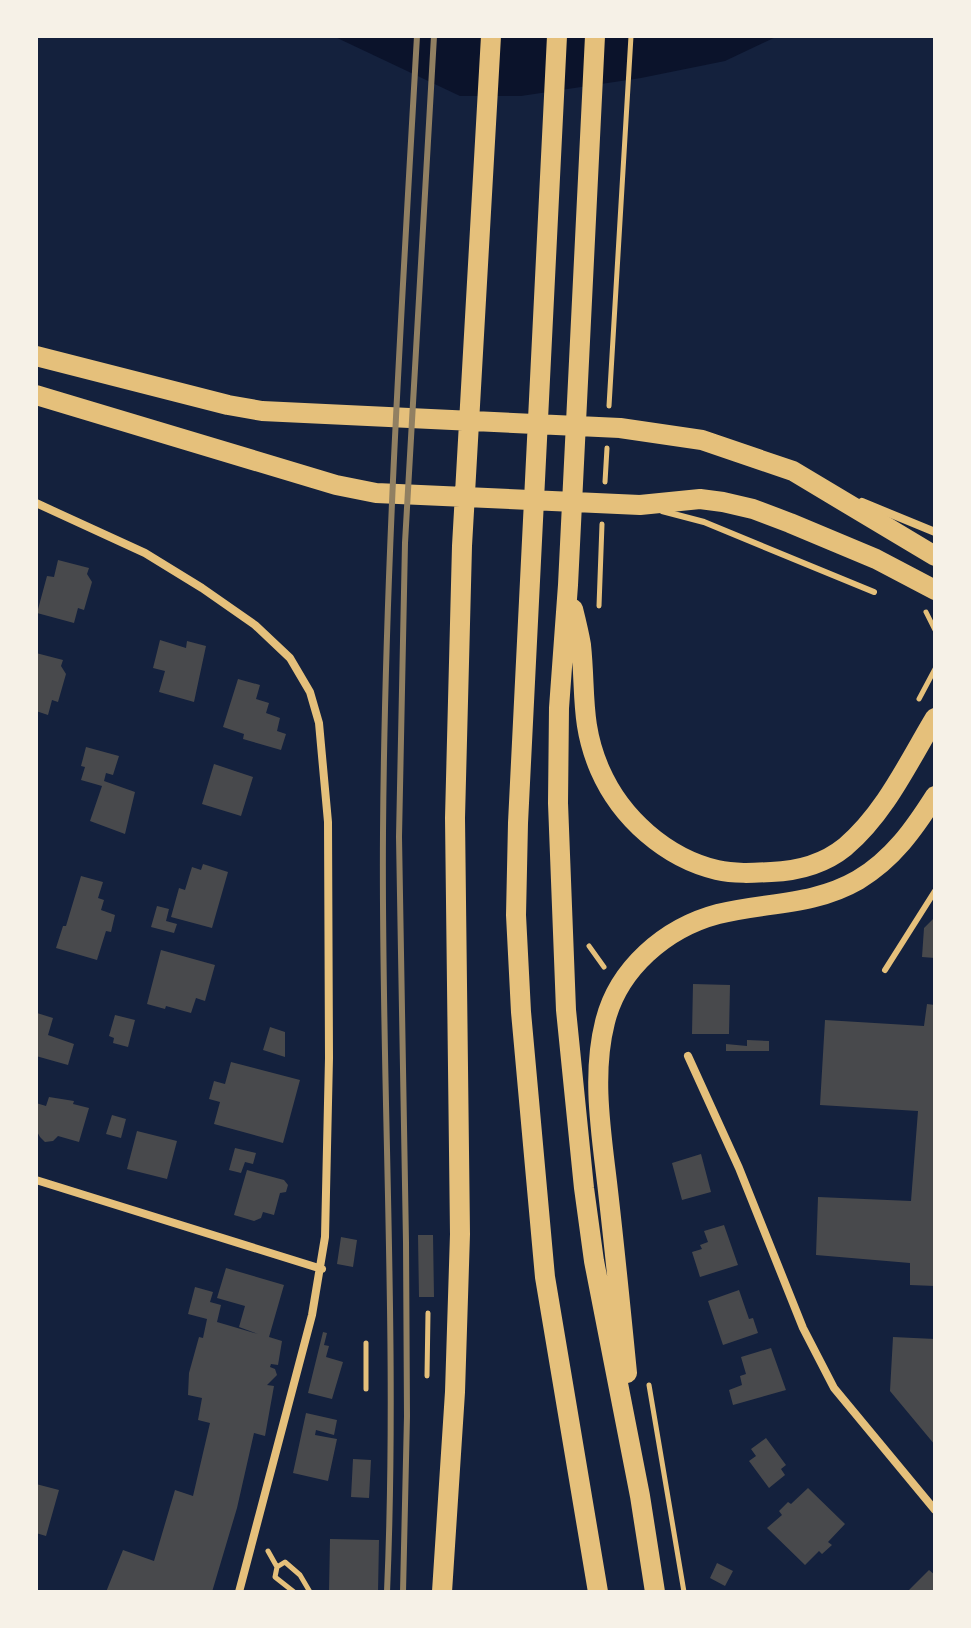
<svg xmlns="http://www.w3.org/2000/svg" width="971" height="1628" font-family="'Work Sans',sans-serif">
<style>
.water{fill:#0b132b}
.building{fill:#48494c}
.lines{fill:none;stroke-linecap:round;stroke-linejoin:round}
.path{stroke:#e5c07b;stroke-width:5}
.service{stroke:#e5c07b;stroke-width:6}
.minor{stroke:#e5c07b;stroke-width:8}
.primary{stroke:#e5c07b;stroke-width:20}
.rail{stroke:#918062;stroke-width:6}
</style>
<rect width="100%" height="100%" fill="#14213d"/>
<!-- water -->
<path class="water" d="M 333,36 L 778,36 L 725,61 L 641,78 L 521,96 L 460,96 Z"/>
<!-- building -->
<path class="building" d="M 58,560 L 89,568 L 87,574 L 92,582 L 84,610 L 78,608 L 74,623 L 37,613 L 47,576 L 54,577 Z
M 160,640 L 186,648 L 187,641 L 206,646 L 194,702 L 159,692 L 165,671 L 153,668 Z
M 36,653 L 63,660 L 61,666 L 66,674 L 58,702 L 52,700 L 48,715 L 36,711 Z
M 238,679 L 260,685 L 256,699 L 269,703 L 266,713 L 280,718 L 277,731 L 286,734 L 281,750 L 243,739 L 244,734 L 223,727 Z
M 86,747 L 119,756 L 113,775 L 106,773 L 104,781 L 135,792 L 125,834 L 90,821 L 102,786 L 81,780 L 85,767 L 81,766 Z
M 214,764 L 253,777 L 241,816 L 202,804 Z
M 203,864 L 228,872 L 212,928 L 171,917 L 179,888 L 185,890 L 192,867 L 201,870 Z
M 81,876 L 103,882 L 98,898 L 104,900 L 101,910 L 115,915 L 111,932 L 106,931 L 97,960 L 56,948 L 63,926 L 66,926 Z
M 157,906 L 169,909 L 166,921 L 177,924 L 174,933 L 151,927 Z
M 935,917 L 935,958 L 922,957 L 924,928 Z
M 161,950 L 215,965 L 205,1001 L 196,998 L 191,1013 L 166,1006 L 165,1009 L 147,1004 Z
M 693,984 L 730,985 L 729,1034 L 692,1034 Z
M 927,1004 L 935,1005 L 935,1286 L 910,1285 L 910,1263 L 816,1255 L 818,1197 L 911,1201 L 918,1111 L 820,1105 L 825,1020 L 924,1026 Z
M 37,1013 L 53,1018 L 48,1035 L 74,1044 L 68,1065 L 36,1056 Z
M 115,1015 L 135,1020 L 128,1047 L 113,1043 L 114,1038 L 109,1036 Z
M 270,1027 L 285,1032 L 285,1057 L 263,1050 Z
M 747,1040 L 769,1041 L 769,1051 L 726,1051 L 726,1044 L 747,1046 Z
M 231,1062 L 300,1080 L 283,1143 L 214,1124 L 220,1102 L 209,1099 L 214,1081 L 225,1084 Z
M 49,1097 L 74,1101 L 73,1104 L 89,1108 L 79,1142 L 58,1136 L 53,1141 L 45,1142 L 40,1137 L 36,1130 L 36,1103 L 46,1106 Z
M 112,1115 L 126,1119 L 121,1138 L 106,1134 Z
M 137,1131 L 177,1141 L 167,1179 L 127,1169 Z
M 235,1148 L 256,1153 L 253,1164 L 245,1162 L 241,1173 L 229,1170 Z
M 701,1154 L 711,1192 L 682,1200 L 672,1163 Z
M 247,1170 L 284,1180 L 288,1185 L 286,1192 L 280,1193 L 274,1215 L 263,1212 L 261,1218 L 254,1221 L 234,1215 Z
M 724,1225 L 738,1265 L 700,1277 L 692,1252 L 702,1249 L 700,1245 L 708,1242 L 704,1231 Z
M 418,1235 L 433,1235 L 434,1297 L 419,1297 Z
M 341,1237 L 357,1240 L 353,1267 L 337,1264 Z
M 226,1268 L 284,1285 L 269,1337 L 282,1341 L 278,1365 L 271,1364 L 270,1367 L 275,1369 L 277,1375 L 267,1385 L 274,1386 L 265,1436 L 254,1433 L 237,1508 L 212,1592 L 106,1592 L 123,1550 L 154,1561 L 175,1490 L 193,1496 L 210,1423 L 198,1420 L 202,1398 L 188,1395 L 189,1373 L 199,1337 L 203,1338 L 207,1319 L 188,1314 L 195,1287 L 213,1292 L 210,1302 L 221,1305 L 217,1322 L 258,1334 L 239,1327 L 245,1306 L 217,1298 Z
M 739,1290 L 749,1319 L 753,1318 L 758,1333 L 723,1345 L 708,1301 Z
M 323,1332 L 327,1333 L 324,1345 L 329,1346 L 326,1357 L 343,1362 L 332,1399 L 308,1393 Z
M 893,1337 L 935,1339 L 935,1445 L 890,1391 Z
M 771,1348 L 786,1390 L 733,1405 L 729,1390 L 742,1385 L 740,1376 L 746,1374 L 741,1357 Z
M 306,1413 L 337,1420 L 334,1435 L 316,1430 L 315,1435 L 337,1439 L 328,1481 L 293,1473 Z
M 766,1438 L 786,1465 L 781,1469 L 785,1475 L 769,1488 L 749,1461 L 756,1456 L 751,1449 Z
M 353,1459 L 371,1460 L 369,1498 L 351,1497 Z
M 36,1484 L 59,1490 L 46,1536 L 36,1533 Z
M 808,1488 L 845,1524 L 828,1542 L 832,1545 L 822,1554 L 819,1551 L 805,1565 L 767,1528 L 782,1515 L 779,1511 L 788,1502 L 791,1504 Z
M 330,1539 L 379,1540 L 378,1592 L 329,1592 Z
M 717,1563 L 733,1571 L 725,1586 L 710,1578 Z
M 929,1570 L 935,1575 L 935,1592 L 907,1592 Z"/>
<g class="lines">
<!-- path -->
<path class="path" d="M 609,406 L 631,36
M 605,482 L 607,448
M 599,606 L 602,524
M 926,612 L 935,630
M 919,699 L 935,669
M 589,946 L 604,967
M 366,1343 L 366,1389
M 427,1376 L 428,1313
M 649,1385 L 684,1592
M 268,1551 L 277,1567
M 294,1592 L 275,1577 L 277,1567 L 285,1562 L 300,1575 L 310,1592"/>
<!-- service -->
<path class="service" d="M 662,511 L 704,522 L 874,592
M 885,970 L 935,891"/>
<!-- minor -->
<path class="minor" d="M 862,502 L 935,532
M 36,503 L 145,553 L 202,588 L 255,625 L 290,658 L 310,692 L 319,723 L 328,822 L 329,1058 L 325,1237 L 312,1315 L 239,1592
M 688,1056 L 739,1168 L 803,1328 L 834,1388 L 935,1510
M 36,1180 L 322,1269"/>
<!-- primary -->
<path class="primary" d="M 557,36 L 518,823 L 516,915 L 521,1012 L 545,1277 L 598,1592
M 595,36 L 568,585 L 559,708 L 558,803 L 566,1010 L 584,1188 L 594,1261 L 640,1496 L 655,1592
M 36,356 L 228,405 L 262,411 L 620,428 L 702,440 L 793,471 L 935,556
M 36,395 L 336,485 L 376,493 L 640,505 L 700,499 L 723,502 L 753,509 L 790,523 L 876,559 L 935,590
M 573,609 C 576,621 579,633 581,645 C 586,692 580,724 600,770 C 621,818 666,858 717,870 C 734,874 753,873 771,872 C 798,871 824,864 845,847 C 885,813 908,763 935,718
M 627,1373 C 621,1312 615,1252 608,1191 C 602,1137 591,1077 605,1022 C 618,969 665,928 718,914 C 765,902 813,906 858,880 C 893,859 914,829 935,796
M 442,1592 L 455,1392 L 460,1234 L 455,818 L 462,546 L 491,36"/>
<!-- rail -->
<path class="rail" d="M 387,1592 C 398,1339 381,1086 383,833 C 385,567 402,302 417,36
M 403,1592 L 407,1416 L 406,1242 L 399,837 L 405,543 L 434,36"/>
</g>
<!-- border -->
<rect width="971" height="1628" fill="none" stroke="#f6f1e7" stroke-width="76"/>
</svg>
